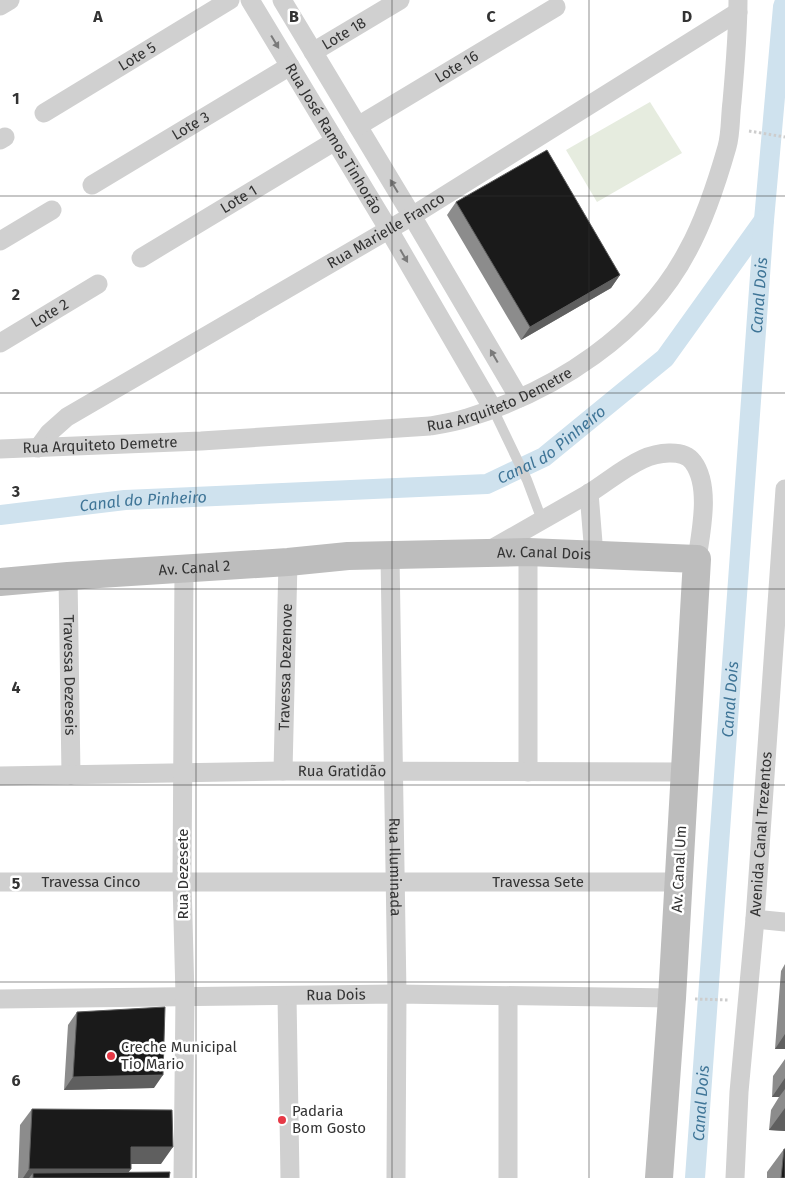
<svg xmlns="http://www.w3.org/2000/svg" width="785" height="1178" font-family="'Fira Sans',sans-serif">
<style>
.pitch{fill:#e6ecdf}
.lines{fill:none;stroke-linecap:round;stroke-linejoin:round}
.canal{stroke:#cfe2ee;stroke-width:20}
.path{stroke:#cdcdcd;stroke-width:3;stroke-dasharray:2.5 2.5;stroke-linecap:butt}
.lane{stroke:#d0d0d0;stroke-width:10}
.street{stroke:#d0d0d0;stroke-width:19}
.secondary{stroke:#bdbdbd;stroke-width:28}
.wall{fill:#8c8c8c}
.shaded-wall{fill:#5f5f5f}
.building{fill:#1a1a1a;stroke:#5f5f5f}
.oneway{fill:#7a7a7a}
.grid{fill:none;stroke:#333;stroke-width:1;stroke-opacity:0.55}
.poi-dot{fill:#e63946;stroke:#fff;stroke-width:2}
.labels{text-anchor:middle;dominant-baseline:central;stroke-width:5;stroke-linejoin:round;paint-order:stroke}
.street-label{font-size:15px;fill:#333;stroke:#fff}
.poi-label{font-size:15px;fill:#333;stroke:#fff;text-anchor:start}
.water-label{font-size:16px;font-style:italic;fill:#3f7597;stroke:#fff}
.grid-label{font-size:16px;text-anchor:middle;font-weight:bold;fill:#333;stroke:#fff;stroke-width:5;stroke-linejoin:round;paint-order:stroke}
</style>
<rect width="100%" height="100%" fill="#fff"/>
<!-- pitch -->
<path class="pitch" d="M 650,102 L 682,153 L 597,202 L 566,150 Z"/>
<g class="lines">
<!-- canal -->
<g class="canal">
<path id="s1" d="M 0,515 L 125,500 L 487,484 L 544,457 L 665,358 L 764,220 L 783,7 L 785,1"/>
<path id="s2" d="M 695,1178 L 764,220"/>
</g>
<!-- path -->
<path class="path" d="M 749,131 L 785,137
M 695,999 L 729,1000"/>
<!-- lane -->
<path class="lane" d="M 493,409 L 527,480 L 542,520"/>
<!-- street -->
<g class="street">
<path id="s3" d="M 250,0 L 389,230 L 493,409"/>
<path d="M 282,0 L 412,216 L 519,398"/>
<path d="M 0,6 L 10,0"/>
<path id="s4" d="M 313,52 L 400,0"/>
<path id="s5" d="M 44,113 L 230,0"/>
<path id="s6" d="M 358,126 L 556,7"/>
<path d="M 0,140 L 5,137"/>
<path id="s7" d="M 92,185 L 290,66"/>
<path d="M 0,241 L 52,210"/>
<path id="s8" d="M 141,258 L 335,141"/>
<path id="s9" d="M 0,343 L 98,284"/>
<path id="s10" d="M 38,448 L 49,433 L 67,417 L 412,216 L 738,12"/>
<path id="s11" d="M 0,449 L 201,441 L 430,426 C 442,424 455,422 467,418 C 555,391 644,334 688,250 C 705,219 717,182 727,147 C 731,133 730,117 732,102 C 735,68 738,34 738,0"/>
<path d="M 589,493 L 594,555"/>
<path d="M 488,551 C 521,532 555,513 588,494 C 606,483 623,468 643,459 C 656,453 683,448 693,462 C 711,486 701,531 697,559"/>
<path d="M 528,552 L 528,772"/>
<path id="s12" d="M 390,556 L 397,994 L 396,1178"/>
<path id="s13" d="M 68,576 L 71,775"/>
<path id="s14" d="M 283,771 L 288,562"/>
<path id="s15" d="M 0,776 L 283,771 L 685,772"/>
<path id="s16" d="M 0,882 L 679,882"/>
<path d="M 755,919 L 785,922"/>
<path d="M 287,996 L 290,1178"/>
<path d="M 508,996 L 508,1178"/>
<path id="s17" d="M 0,999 L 397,994 L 672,998"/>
<path d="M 183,1178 L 185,996 L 182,882 L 184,569"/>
<path id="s18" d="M 735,1178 L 739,1092 L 755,919 L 785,489"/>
</g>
<!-- secondary -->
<path class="secondary" id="s19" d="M 0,582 L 68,576 L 288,562 L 348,556 L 528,552 L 697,559 L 672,998 L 659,1178"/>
</g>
<!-- wall -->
<path class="wall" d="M 456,202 L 620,275 L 611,288 L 521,340 L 447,215 Z
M 785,964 L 785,1049 L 775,1049 L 781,971 Z
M 77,1012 L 154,1088 L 64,1090 L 68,1025 Z
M 785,1059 L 785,1131 L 769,1130 L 771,1110 L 779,1097 L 772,1097 L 773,1076 Z
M 32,1109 L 161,1164 L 131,1164 L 129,1172 L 169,1178 L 18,1178 L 20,1125 Z
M 784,1149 L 785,1178 L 767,1178 L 767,1172 Z"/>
<!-- shaded-wall -->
<path class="shaded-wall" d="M 620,275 L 611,288 L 521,340 L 530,327 Z
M 785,1034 L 785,1049 L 775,1049 Z
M 163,1075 L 154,1088 L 64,1090 L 73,1077 Z
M 785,1078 L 785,1089 L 779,1097 L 772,1097 Z
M 785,1108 L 785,1131 L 769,1130 Z
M 131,1147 L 173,1147 L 161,1164 L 119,1164 Z
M 29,1169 L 131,1169 L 124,1178 L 33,1173 L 29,1178 L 23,1178 Z"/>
<!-- building -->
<path class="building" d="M 547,150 L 620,275 L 530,327 L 456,202 Z
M 165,1007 L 163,1075 L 73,1077 L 77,1012 Z
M 32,1109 L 172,1110 L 173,1147 L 131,1147 L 131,1169 L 29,1169 Z
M 784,1149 L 785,1149 L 785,1178 L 781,1178 Z
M 170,1172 L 169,1178 L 33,1178 L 33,1173 Z"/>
<!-- one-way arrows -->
<defs><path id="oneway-solid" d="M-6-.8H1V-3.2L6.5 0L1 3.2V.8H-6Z" transform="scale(1.25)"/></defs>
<g class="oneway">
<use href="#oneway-solid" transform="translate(275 42) rotate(59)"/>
<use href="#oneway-solid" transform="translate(394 186) rotate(-121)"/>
<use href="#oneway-solid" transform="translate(404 256) rotate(60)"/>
<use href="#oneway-solid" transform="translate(494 356) rotate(-120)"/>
</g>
<!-- grid -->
<path class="grid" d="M 196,0 L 196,1178M 392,0 L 392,1178M 589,0 L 589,1178M 0,196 L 785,196M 0,393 L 785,393M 0,589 L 785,589M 0,785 L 785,785M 0,982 L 785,982"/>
<!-- markers -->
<g class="poi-dot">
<circle cx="111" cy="1056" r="5"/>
<circle cx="282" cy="1120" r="5"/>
</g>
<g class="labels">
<!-- street labels -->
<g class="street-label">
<text stroke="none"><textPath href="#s4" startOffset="36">Lote 18</textPath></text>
<text stroke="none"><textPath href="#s5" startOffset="109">Lote 5</textPath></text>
<text stroke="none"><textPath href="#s6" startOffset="115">Lote 16</textPath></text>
<text stroke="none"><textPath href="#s7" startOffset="115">Lote 3</textPath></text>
<text stroke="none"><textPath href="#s3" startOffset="162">Rua José Ramos Tinhorão</textPath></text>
<text stroke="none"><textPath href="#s8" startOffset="114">Lote 1</textPath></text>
<text stroke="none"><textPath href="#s10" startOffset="412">Rua Marielle Franco</textPath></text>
<text stroke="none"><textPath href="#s9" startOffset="58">Lote 2</textPath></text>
<text stroke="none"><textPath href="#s11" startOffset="505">Rua Arquiteto Demetre</textPath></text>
<text stroke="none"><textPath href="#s11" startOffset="100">Rua Arquiteto Demetre</textPath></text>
<text stroke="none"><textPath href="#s19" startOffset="545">Av. Canal Dois</textPath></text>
<text stroke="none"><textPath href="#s19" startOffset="195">Av. Canal 2</textPath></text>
<text stroke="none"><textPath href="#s14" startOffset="104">Travessa Dezenove</textPath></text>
<text stroke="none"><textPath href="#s13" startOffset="99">Travessa Dezeseis</textPath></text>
<text stroke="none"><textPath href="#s15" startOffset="342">Rua Gratidão</textPath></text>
<text stroke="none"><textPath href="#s18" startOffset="345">Avenida Canal Trezentos</textPath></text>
<text stroke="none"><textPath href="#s12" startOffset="311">Rua Iluminada</textPath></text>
<text transform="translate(679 869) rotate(-87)">Av. Canal Um</text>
<text transform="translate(183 874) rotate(-90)">Rua Dezesete</text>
<text stroke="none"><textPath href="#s16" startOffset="91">Travessa Cinco</textPath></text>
<text stroke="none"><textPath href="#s16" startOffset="538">Travessa Sete</textPath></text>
<text stroke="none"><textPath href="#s17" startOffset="336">Rua Dois</textPath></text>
</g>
<!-- poi labels -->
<g class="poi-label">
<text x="121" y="1047">Creche Municipal<tspan x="121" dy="17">Tio Mario</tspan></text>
<text x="292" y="1111">Padaria<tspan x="292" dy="17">Bom Gosto</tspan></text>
</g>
<!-- water labels -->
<g class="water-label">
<text stroke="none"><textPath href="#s2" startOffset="885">Canal Dois</textPath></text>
<text stroke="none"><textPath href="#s1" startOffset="564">Canal do Pinheiro</textPath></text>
<text stroke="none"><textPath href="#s1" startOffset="144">Canal do Pinheiro</textPath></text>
<text stroke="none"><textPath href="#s2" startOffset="480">Canal Dois</textPath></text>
<text stroke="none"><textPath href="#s2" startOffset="75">Canal Dois</textPath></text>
</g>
</g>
<g class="grid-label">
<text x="98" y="22">A</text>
<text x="294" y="22">B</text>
<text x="491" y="22">C</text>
<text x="687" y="22">D</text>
<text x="16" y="104">1</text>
<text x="16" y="300">2</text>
<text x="16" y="497">3</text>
<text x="16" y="693">4</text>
<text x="16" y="889">5</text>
<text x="16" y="1086">6</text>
</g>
</svg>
